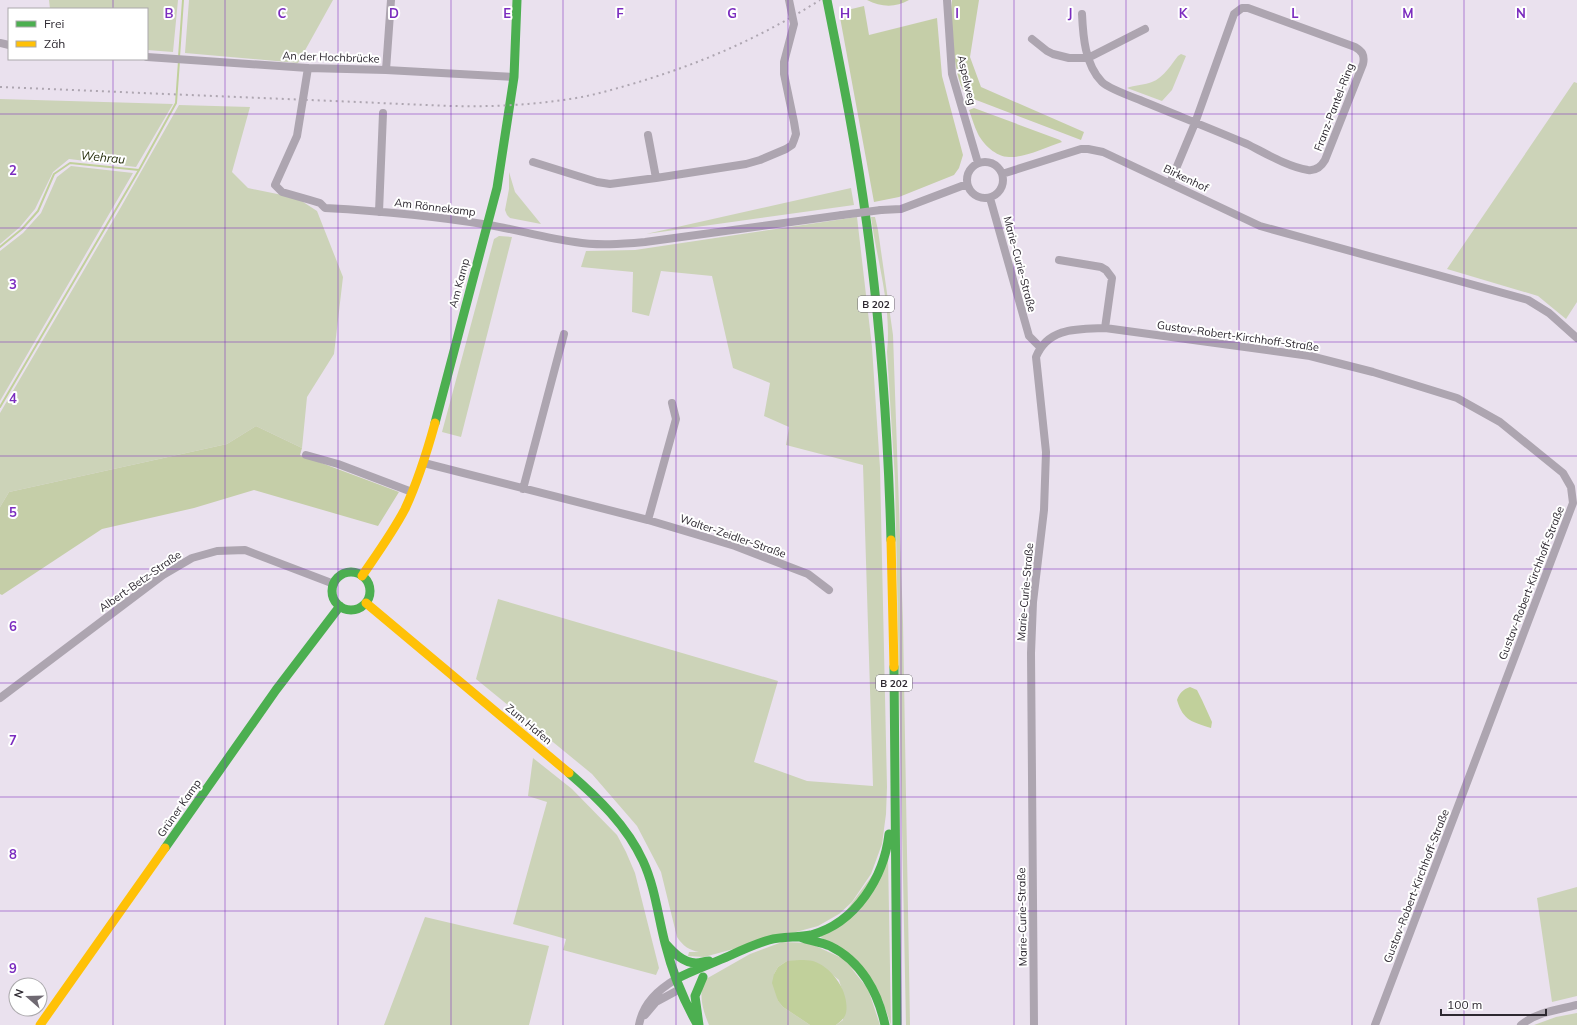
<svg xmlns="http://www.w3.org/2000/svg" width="1577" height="1025" font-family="Mulish,sans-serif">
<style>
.green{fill:#ccd3b8}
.forest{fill:#c5cea8}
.water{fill:#c1d09b}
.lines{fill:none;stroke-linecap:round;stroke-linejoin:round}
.stream{stroke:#c1d09b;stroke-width:2}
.street{stroke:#ada5b0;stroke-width:8}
.fast{stroke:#4caf50;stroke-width:9}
.slow{stroke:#ffc107;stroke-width:9}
.rail{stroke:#aea6b1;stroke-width:2;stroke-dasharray:2 4;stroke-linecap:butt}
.street-bridge{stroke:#ada5b0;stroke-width:8}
.grid{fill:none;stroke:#7b2cbf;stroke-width:1;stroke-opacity:0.55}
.labels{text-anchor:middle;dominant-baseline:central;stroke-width:4;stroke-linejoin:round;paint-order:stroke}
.shield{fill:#fff;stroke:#6c686e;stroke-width:1}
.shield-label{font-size:10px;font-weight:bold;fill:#2d2830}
.street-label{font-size:11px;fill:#2d2830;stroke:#fff}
.water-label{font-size:12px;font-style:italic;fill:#252e0c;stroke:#fff}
.grid-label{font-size:13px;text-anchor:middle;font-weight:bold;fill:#7b2cbf;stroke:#fff;stroke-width:4;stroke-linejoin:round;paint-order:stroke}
</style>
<rect width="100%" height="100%" fill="#eae1ee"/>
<!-- green -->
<path class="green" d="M 49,0 L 178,0 L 173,52 L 147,50 L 147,9 L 50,9 Z
M 189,0 L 333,0 L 298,63 L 185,53 Z
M 1181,54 L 1186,56 L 1172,90 L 1162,101 L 1127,88 C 1135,85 1142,85 1149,83 C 1162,80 1171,65 1178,56 Z
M 1574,82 L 1577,83 L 1577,302 L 1566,319 L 1538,296 L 1447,269 Z
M 0,99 L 173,104 L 136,167 L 69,159 L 53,172 L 35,209 L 20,227 L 0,244 Z
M 179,105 L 250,107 L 232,172 L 248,188 L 297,198 L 317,211 L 343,277 L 334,354 L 307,397 L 302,448 L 256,426 L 227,444 L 9,492 L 0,507 L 0,413 L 121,207 Z
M 71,166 L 133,173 L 0,401 L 0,251 L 23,233 L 41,213 L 57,177 Z
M 509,172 L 515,192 L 541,224 L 510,218 L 507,215 L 505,210 L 509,189 Z
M 851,188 L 854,205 L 646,234 Z
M 857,217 L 872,347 L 880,468 L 887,787 L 886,814 L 882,844 L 871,874 L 852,902 L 839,914 L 818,926 L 704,957 L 688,956 L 689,952 L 699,952 C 689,950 683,946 677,937 L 661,872 L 637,826 L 592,774 L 476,679 L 498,599 L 778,681 L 754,762 L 807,781 L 873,786 L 863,465 L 786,445 L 789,427 L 764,416 L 770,383 L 733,368 L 712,276 L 661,271 L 649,316 L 632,312 L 633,272 L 581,267 L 586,251 L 635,250 Z
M 871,217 L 875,217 L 878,230 L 893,335 L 903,622 L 910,1025 L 906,1025 L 895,480 L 887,352 C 892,307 877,261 871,217 Z
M 499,236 L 512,237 L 461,437 L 442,432 L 494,239 Z
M 533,758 L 572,789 L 617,835 L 626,852 L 635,873 L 659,968 L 656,975 L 563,950 L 566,939 L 513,924 L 547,802 L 528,796 Z
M 888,854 L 891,1025 L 882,999 L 819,935 L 832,930 Z
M 1577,887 L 1577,996 L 1552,1002 L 1537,898 Z
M 425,917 L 549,946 L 529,1025 L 384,1025 Z
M 782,942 L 809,943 L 844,959 L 868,989 L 880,1025 L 836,1025 L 843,1020 L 842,990 L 839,980 L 820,965 L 787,961 L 778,967 L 774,974 L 778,1001 L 783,1007 L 810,1025 L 709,1025 C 703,1011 697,992 706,979 L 750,954 Z
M 1577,1013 L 1577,1025 L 1534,1025 L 1556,1017 Z"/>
<!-- forest -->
<path class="forest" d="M 867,0 L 909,0 C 895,8 881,7 867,0 Z
M 952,0 L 979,0 L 970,57 L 981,87 L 1084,132 L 1081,140 L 971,98 C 969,96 966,94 964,91 C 954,77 949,18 952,0 Z
M 864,6 L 869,35 L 937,18 L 942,76 L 963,155 L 959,168 L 954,175 L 899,197 L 874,202 L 839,12 Z
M 974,108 L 1060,140 L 1062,142 C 1047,147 1024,158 1009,157 C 996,157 983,144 978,134 C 974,126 972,118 969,110 Z
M 256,426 L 302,448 L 300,455 L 399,492 L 378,526 L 254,490 L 194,508 L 102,529 L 2,595 L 0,594 L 0,507 L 9,492 L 227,444 Z"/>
<!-- water -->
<path class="water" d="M 1190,687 L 1197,690 L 1202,700 L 1212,722 L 1211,728 C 1193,722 1183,721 1177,700 C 1179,694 1183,689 1190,687 Z
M 800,960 C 804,960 809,960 813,961 C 832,967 850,992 846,1013 C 845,1018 840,1022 836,1025 L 810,1025 L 783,1007 L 778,1001 L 772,983 L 774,974 L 778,967 L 787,961 Z"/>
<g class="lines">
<!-- stream -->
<path class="stream" d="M 179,57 L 183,0
M 0,247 L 22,229 L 38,211 L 54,174 L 70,163 L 139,170 L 176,103 L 179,61
M 0,407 L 139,170"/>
<!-- street -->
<path class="street" d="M 947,0 L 952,74 L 978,163
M 1082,14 C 1083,36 1085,65 1102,82 C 1108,88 1132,97 1140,100 C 1176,115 1212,129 1247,144 C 1265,153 1288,167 1308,170 C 1316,171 1321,167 1325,160 L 1363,64 C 1365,55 1362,51 1355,47 L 1248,8 L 1242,8 L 1234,14 L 1195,123 L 1170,183
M 1032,39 L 1047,51 L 1053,54 L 1069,58 L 1088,58 L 1145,29
M 0,43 L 9,45
M 147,57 L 308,68 L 386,70 L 514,77
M 308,68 L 297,136 L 275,185 L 282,192 L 310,200 L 320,203 L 325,208 C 380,211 435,216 489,225 C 518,230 546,238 575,242 C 598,246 622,244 645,242 L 842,215
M 386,70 L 391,0
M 648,135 L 656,178
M967 180a18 18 0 1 1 36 0a18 18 0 1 1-36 0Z
M 533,162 L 597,182 L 610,184 L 656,178 L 746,164 L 760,160 L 786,149 L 792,145 L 794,140 L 796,134 L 794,122 L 784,74 L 784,62 L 794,24 L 789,0
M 1002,174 L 1081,149 L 1088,149 L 1103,152 L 1260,226 L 1528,300 L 1549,313 L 1577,338
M 990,198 L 1029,336 L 1040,347
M 881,210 L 901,209 L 967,184
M 379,212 L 383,113
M 1059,260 L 1101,267 L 1106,270 L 1112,278 L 1105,328
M 306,455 L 338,464 L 412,492
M 424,463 L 648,520 L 735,546 L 808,574 L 829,590
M 523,489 L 564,334
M 648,520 L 676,419 L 672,403
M 0,698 L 163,575 L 192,558 L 217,551 L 245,550 L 334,584
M 645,1015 L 656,1002 L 680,989
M 639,1025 C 643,1003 658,990 676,979
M 1034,1025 L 1031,653 L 1033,602 L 1044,510 L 1046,452 L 1036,357 C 1048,327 1078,329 1105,328 L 1310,356 L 1373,372 L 1457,398 L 1500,422 L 1563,473 L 1571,487 L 1573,503 L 1375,1025
M 1521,1025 C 1537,1012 1557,1010 1577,1005"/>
<!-- fast -->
<path class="fast" d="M 827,0 C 842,75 857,150 867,226 C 881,330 888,435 891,540
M 435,423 L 497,188 L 514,77 L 517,0
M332 591a19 19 0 1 1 38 0a19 19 0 1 1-38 0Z
M 894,667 L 897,1025
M 569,773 C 598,798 627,826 643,861 C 655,887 658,916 665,943 C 672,971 682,997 696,1022
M 165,848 L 276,690 L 340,606
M 800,937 C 810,941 821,942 830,946 C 861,961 878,992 885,1025
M 665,943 C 673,952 683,963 696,963 C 701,963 705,961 709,961
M 676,979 C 693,970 711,964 729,956 C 742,950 755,944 769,940 C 783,936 798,938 811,935 C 856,923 884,877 889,834
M 699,1025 L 695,996 L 703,977"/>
<!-- slow -->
<path class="slow" d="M 891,540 L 894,667
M 362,576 C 377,554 393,532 405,509 C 418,481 427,452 435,423
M 366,603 L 569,773
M 40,1025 L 165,848"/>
<!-- rail -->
<path class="rail" d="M 0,87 L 452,106 C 491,107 531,105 570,99 C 591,96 611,90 632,84 C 700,64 760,38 820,0"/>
<!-- street-bridge -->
<path class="street-bridge" d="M 842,215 L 881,210"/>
</g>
<!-- grid -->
<path class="grid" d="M 113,0 L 113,9M 225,0 L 225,1025M 338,0 L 338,1025M 451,0 L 451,1025M 563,0 L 563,1025M 676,0 L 676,1025M 788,0 L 788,1025M 901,0 L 901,1025M 1014,0 L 1014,1025M 1126,0 L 1126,1025M 1239,0 L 1239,1025M 1352,0 L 1352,1025M 1464,0 L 1464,1025M 113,59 L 113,1025M 0,114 L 1577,114M 0,228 L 1577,228M 0,342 L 1577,342M 0,456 L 1577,456M 0,569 L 1577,569M 0,683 L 1577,683M 0,797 L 1577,797M 0,911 L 1577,911"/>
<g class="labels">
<!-- shield labels -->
<g class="shield">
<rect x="858" y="296" width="36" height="16" rx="3"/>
<rect x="876" y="675" width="36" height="16" rx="3"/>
</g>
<g class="shield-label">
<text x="876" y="304">B 202</text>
<text x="894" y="683">B 202</text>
</g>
<!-- street labels -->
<g class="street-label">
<text transform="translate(331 57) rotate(2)">An der Hochbrücke</text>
<text transform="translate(967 80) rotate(77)">Aspelweg</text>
<text transform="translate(1334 107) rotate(-69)">Franz-Pantel-Ring</text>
<text transform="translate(1186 178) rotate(26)">Birkenhof</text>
<text transform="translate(435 207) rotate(7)">Am Rönnekamp</text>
<text transform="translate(1020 264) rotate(75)">Marie-Curie-Straße</text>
<text transform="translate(459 283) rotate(-75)">Am Kamp</text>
<text transform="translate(1238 336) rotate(8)">Gustav-Robert-Kirchhoff-Straße</text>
<text transform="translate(733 536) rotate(19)">Walter-Zeidler-Straße</text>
<text transform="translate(140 581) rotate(-35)">Albert-Betz-Straße</text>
<text transform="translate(1531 583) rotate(-69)">Gustav-Robert-Kirchhoff-Straße</text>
<text transform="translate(1025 592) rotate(-85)">Marie-Curie-Straße</text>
<text transform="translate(529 724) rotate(40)">Zum Hafen</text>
<text transform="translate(179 808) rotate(-55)">Grüner Kamp</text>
<text transform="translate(1416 886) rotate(-69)">Gustav-Robert-Kirchhoff-Straße</text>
<text transform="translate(1022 917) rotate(-91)">Marie-Curie-Straße</text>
</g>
<!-- water labels -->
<g class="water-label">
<text transform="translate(103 157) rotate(6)">Wehrau</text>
</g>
</g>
<g class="grid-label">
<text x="169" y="18">B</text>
<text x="282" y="18">C</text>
<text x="394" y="18">D</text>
<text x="507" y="18">E</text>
<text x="620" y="18">F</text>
<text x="732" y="18">G</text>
<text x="845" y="18">H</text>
<text x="957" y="18">I</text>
<text x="1070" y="18">J</text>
<text x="1183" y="18">K</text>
<text x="1295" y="18">L</text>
<text x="1408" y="18">M</text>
<text x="1521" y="18">N</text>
<text x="13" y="175">2</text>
<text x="13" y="289">3</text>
<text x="13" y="403">4</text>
<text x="13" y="517">5</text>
<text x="13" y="631">6</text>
<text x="13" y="745">7</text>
<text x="13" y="859">8</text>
<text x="13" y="973">9</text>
</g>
<!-- legend -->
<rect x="8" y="8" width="140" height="52" fill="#ffffff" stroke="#aba9ac"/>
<rect x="16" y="21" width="20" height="6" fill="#4caf50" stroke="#aba9ac"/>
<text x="44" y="28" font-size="12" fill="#2d2830">Frei</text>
<rect x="16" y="41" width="20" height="6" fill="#ffc107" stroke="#aba9ac"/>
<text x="44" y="48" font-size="12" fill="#2d2830">Zäh</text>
<!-- north arrow -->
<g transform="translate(28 997) rotate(290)"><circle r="19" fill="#ffffff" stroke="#aba9ac"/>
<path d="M0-3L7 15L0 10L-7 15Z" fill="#6f6972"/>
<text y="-6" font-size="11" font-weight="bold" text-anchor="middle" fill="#2d2830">N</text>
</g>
<!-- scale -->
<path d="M1441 1009v6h105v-6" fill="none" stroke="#2d2830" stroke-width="2"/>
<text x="1447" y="1009" font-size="12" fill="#2d2830" stroke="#ffffff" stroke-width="3" paint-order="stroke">100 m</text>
</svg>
